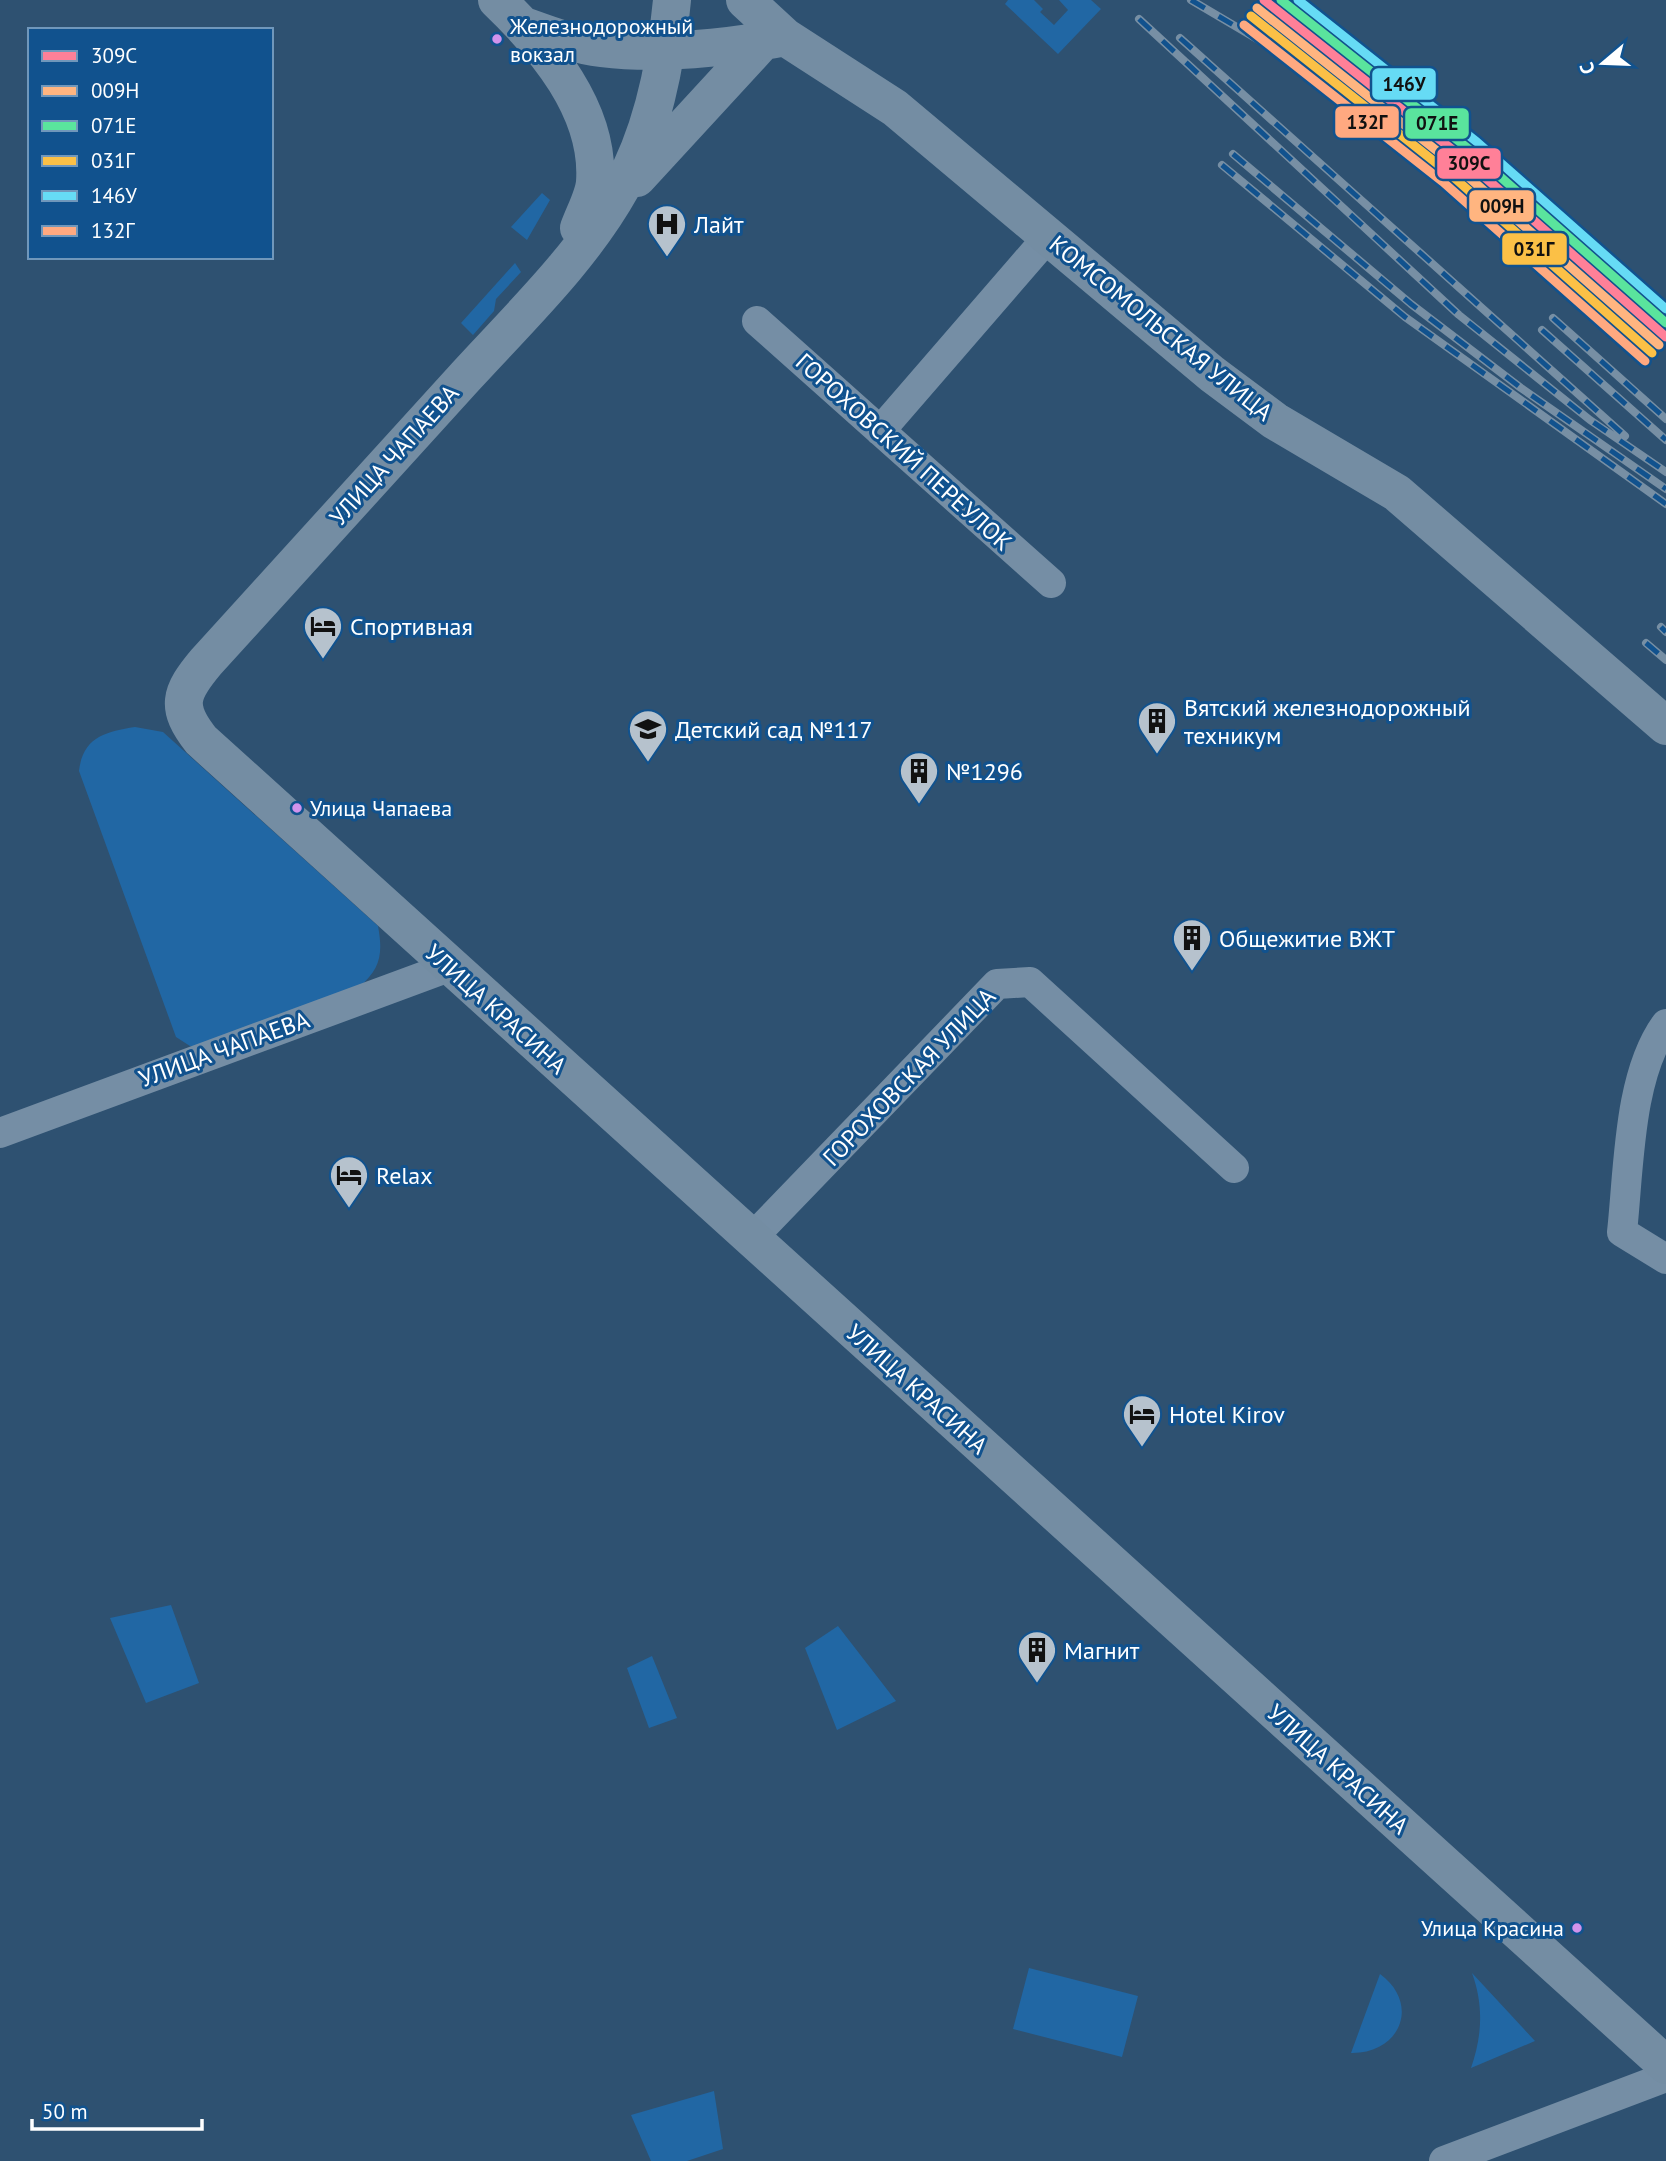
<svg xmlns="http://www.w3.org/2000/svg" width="1666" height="2161" font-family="'PT Sans',sans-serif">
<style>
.green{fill:#2167a4}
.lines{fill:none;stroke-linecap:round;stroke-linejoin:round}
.minor{stroke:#758ea5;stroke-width:30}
.major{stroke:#748da3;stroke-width:38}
.rail-casing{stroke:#778fa4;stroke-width:8}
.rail{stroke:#11528e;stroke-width:5;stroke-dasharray:16;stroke-linecap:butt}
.rail-1-casing{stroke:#11528e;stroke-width:14}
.rail-2-casing{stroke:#11528e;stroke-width:14}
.rail-3-casing{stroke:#11528e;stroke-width:14}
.rail-4-casing{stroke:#11528e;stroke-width:14}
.rail-5-casing{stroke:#11528e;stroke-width:14}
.rail-6-casing{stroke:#11528e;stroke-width:14}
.rail-1{stroke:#ff8098;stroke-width:9}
.rail-2{stroke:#ffb580;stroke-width:9}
.rail-3{stroke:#5ae49d;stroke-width:9}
.rail-4{stroke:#fbc046;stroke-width:9}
.rail-5{stroke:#66dbf5;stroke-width:9}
.rail-6{stroke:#ffa980;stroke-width:9}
.bus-dot{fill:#d193ec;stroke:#11528e;stroke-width:2.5}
.labels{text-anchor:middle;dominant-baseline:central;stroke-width:6;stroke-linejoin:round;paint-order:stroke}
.bus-label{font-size:22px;fill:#fff;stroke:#11528e;text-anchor:start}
.poi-label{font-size:24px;fill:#fff;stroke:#11528e;text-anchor:start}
.street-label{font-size:24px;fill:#fff;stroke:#11528e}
.line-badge{stroke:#11528e;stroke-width:2.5}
.pale-badge-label{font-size:19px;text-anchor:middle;font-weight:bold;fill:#111}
</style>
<rect width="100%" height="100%" fill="#2e5171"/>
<!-- green -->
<path class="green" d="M 1008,0 L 1034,0 L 1043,9 L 1040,12 L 1054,25 L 1068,10 L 1059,0 L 1091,0 L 1101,9 L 1058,54 L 1005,4 Z
M 542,193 L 550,200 L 527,240 L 511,227 Z
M 515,263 L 521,272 L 496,299 L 494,311 L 473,335 L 461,323 Z
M 135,727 L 163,732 L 378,926 C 383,953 381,969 359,987 L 203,1046 L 190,1046 L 176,1037 L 79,771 C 83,737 105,732 135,727 Z
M 171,1605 L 199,1683 L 146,1703 L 110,1618 Z
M 838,1626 L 896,1701 L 837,1730 L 805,1648 Z
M 652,1656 L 677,1718 L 649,1728 L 627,1668 Z
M 1029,1968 L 1138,1996 L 1122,2057 L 1013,2029 Z
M 1472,1973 L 1535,2041 L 1471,2068 C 1482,2036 1484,2006 1472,1973 Z
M 1380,1974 C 1421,2004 1400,2054 1351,2053 Z
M 714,2091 L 723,2149 L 687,2161 L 651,2161 L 631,2115 Z"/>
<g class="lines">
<!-- minor -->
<path class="minor" d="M 757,321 L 1051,583
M 880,431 L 1047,238
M 1666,1024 C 1628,1076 1629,1169 1622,1232 L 1666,1259
M 0,1133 L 449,967
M 751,1239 L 997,984 L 1030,982 L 1234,1168
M 1444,2161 L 1666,2077"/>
<!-- major -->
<path class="major" d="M 497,0 C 545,46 600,110 595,182 C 594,196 584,214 579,228
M 672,0 C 666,65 653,131 621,188 C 582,258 520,317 466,376 C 379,471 293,567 206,662 C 180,693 175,707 201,740 L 1666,2065
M 745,0 L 785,37 L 895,108 L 1212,374 L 1275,421 L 1397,493 L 1666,726
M 524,26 C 549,35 575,45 602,48 C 657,55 730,48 785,37
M 637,178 L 763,41"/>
<!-- rail casing -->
<g class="rail-casing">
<path id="rail" d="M 1191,0 L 1308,69 L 1405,137
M 1139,19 L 1459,315 L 1590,420 L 1666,472
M 1180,38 L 1625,436
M 1233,154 L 1411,304 L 1521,388 L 1666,489
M 1222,165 L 1405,317 L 1666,504
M 1553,318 L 1666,419
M 1542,330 L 1666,440
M 1661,627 L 1666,632
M 1646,643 L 1666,660"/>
</g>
<!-- rail -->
<use href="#rail" class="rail"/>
<!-- rail-1 casing -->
<g class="rail-1-casing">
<path id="rail-1" d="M 1264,0 L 1463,158 L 1666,337"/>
</g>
<!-- rail-2 casing -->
<g class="rail-2-casing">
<path id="rail-2" d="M 1257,8 L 1456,166 L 1659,345"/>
</g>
<!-- rail-3 casing -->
<g class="rail-3-casing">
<path id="rail-3" d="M 1281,0 L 1470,150 L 1666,323"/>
</g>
<!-- rail-4 casing -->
<g class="rail-4-casing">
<path id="rail-4" d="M 1251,16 L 1450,174 L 1652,353"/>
</g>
<!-- rail-5 casing -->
<g class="rail-5-casing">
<path id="rail-5" d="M 1298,0 L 1477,142 L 1666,309"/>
</g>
<!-- rail-6 casing -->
<g class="rail-6-casing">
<path id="rail-6" d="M 1244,25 L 1443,182 L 1645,361"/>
</g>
<!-- rail-1 -->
<use href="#rail-1" class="rail-1"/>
<!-- rail-2 -->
<use href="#rail-2" class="rail-2"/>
<!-- rail-3 -->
<use href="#rail-3" class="rail-3"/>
<!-- rail-4 -->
<use href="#rail-4" class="rail-4"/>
<!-- rail-5 -->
<use href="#rail-5" class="rail-5"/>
<!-- rail-6 -->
<use href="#rail-6" class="rail-6"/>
</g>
<!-- icons -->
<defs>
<g id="hospital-pin" transform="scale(2.0125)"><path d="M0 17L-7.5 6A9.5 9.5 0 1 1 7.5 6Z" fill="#b6c2cd" stroke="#11528e"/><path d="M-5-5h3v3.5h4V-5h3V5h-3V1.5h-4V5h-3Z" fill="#111"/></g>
<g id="hotel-pin" transform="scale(2.0125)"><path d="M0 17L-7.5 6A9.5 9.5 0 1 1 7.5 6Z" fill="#b6c2cd" stroke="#11528e"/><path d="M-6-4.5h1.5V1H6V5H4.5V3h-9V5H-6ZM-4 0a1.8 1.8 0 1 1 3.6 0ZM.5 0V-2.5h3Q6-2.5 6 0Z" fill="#111"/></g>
<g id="building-pin" transform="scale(2.0125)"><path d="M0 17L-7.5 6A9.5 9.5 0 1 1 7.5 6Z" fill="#b6c2cd" stroke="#11528e"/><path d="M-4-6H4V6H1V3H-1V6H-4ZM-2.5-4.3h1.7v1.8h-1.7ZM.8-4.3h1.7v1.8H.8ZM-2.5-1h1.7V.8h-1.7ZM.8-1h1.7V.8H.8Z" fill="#111"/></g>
<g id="school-pin" transform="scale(2.0125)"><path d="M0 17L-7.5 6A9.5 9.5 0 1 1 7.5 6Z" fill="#b6c2cd" stroke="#11528e"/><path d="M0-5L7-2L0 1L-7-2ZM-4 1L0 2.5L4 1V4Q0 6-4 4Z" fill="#111"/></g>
</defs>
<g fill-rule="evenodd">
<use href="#hospital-pin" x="667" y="224"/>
<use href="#hotel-pin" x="323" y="626"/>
<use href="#building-pin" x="1157" y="721"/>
<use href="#school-pin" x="648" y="729"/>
<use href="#building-pin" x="919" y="771"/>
<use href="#building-pin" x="1192" y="938"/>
<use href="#hotel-pin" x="349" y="1175"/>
<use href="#hotel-pin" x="1142" y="1414"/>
<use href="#building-pin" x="1037" y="1650"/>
</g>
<!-- markers -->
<g class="bus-dot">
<circle cx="497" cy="39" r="6"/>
<circle cx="297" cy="808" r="6"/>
<circle cx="1577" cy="1928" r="6"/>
</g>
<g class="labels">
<!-- bus labels -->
<g class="bus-label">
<text x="510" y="26">Железнодорожный<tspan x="510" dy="28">вокзал</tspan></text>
<text x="310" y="808">Улица Чапаева</text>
<text x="1564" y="1928" text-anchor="end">Улица Красина</text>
</g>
<!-- poi labels -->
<g class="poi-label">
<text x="694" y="224">Лайт</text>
<text x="350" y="626">Спортивная</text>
<text x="1184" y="707">Вятский железнодорожный<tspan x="1184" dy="28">техникум</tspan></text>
<text x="675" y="729">Детский сад №117</text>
<text x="946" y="771">№1296</text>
<text x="1219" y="938">Общежитие ВЖТ</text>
<text x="376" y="1175">Relax</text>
<text x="1169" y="1414">Hotel Kirov</text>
<text x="1064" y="1650">Магнит</text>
</g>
<!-- street labels -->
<g class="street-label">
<text transform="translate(1161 328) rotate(39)">КОМСОМОЛЬСКАЯ УЛИЦА</text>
<text transform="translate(904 452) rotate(42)">ГОРОХОВСКИЙ ПЕРЕУЛОК</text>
<text transform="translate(394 455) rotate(-48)">УЛИЦА ЧАПАЕВА</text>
<text transform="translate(496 1009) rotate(42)">УЛИЦА КРАСИНА</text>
<text transform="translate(224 1049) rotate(-20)">УЛИЦА ЧАПАЕВА</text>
<text transform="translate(909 1077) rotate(-46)">ГОРОХОВСКАЯ УЛИЦА</text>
<text transform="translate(917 1389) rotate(42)">УЛИЦА КРАСИНА</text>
<text transform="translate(1338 1769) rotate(42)">УЛИЦА КРАСИНА</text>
</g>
</g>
<g class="line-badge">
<rect x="1371" y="67" width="66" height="34" rx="7" fill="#66dbf5"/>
<rect x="1334" y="105" width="66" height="34" rx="7" fill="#ffa980"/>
<rect x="1404" y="107" width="66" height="33" rx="7" fill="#5ae49d"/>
<rect x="1436" y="147" width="66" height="33" rx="7" fill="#ff8098"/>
<rect x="1468" y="189" width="67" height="34" rx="7" fill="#ffb580"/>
<rect x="1501" y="232" width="67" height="34" rx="7" fill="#fbc046"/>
</g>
<g class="pale-badge-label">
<text x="1404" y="91">146У</text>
<text x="1367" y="129">132Г</text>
<text x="1437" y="130">071Е</text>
<text x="1469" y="170">309С</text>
<text x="1502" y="213">009Н</text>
<text x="1534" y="256">031Г</text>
</g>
<!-- legend -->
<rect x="28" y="28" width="245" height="231" fill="#11528e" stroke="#7097bb" stroke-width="2"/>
<rect x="42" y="51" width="35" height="10" fill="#ff8098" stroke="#7097bb" stroke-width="2"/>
<text x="91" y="63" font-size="21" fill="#ffffff">309С</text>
<rect x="42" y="86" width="35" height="10" fill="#ffb580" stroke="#7097bb" stroke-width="2"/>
<text x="91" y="98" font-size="21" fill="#ffffff">009Н</text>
<rect x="42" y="121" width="35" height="10" fill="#5ae49d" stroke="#7097bb" stroke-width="2"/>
<text x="91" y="133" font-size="21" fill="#ffffff">071Е</text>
<rect x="42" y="156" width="35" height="10" fill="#fbc046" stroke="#7097bb" stroke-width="2"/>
<text x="91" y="168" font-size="21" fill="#ffffff">031Г</text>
<rect x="42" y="191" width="35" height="10" fill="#66dbf5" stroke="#7097bb" stroke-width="2"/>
<text x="91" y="203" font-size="21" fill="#ffffff">146У</text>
<rect x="42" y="226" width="35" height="10" fill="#ffa980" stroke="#7097bb" stroke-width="2"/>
<text x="91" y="238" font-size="21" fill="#ffffff">132Г</text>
<!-- north arrow -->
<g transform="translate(1603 63) rotate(251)" stroke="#11528e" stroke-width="5" paint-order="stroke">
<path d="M0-5L12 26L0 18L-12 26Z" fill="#ffffff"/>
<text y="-10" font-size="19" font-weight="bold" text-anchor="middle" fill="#ffffff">С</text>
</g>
<!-- scale -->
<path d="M32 2119v10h170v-10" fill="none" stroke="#ffffff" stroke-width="3.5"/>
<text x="42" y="2119" font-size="21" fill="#ffffff" stroke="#11528e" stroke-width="5" paint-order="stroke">50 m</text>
</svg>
